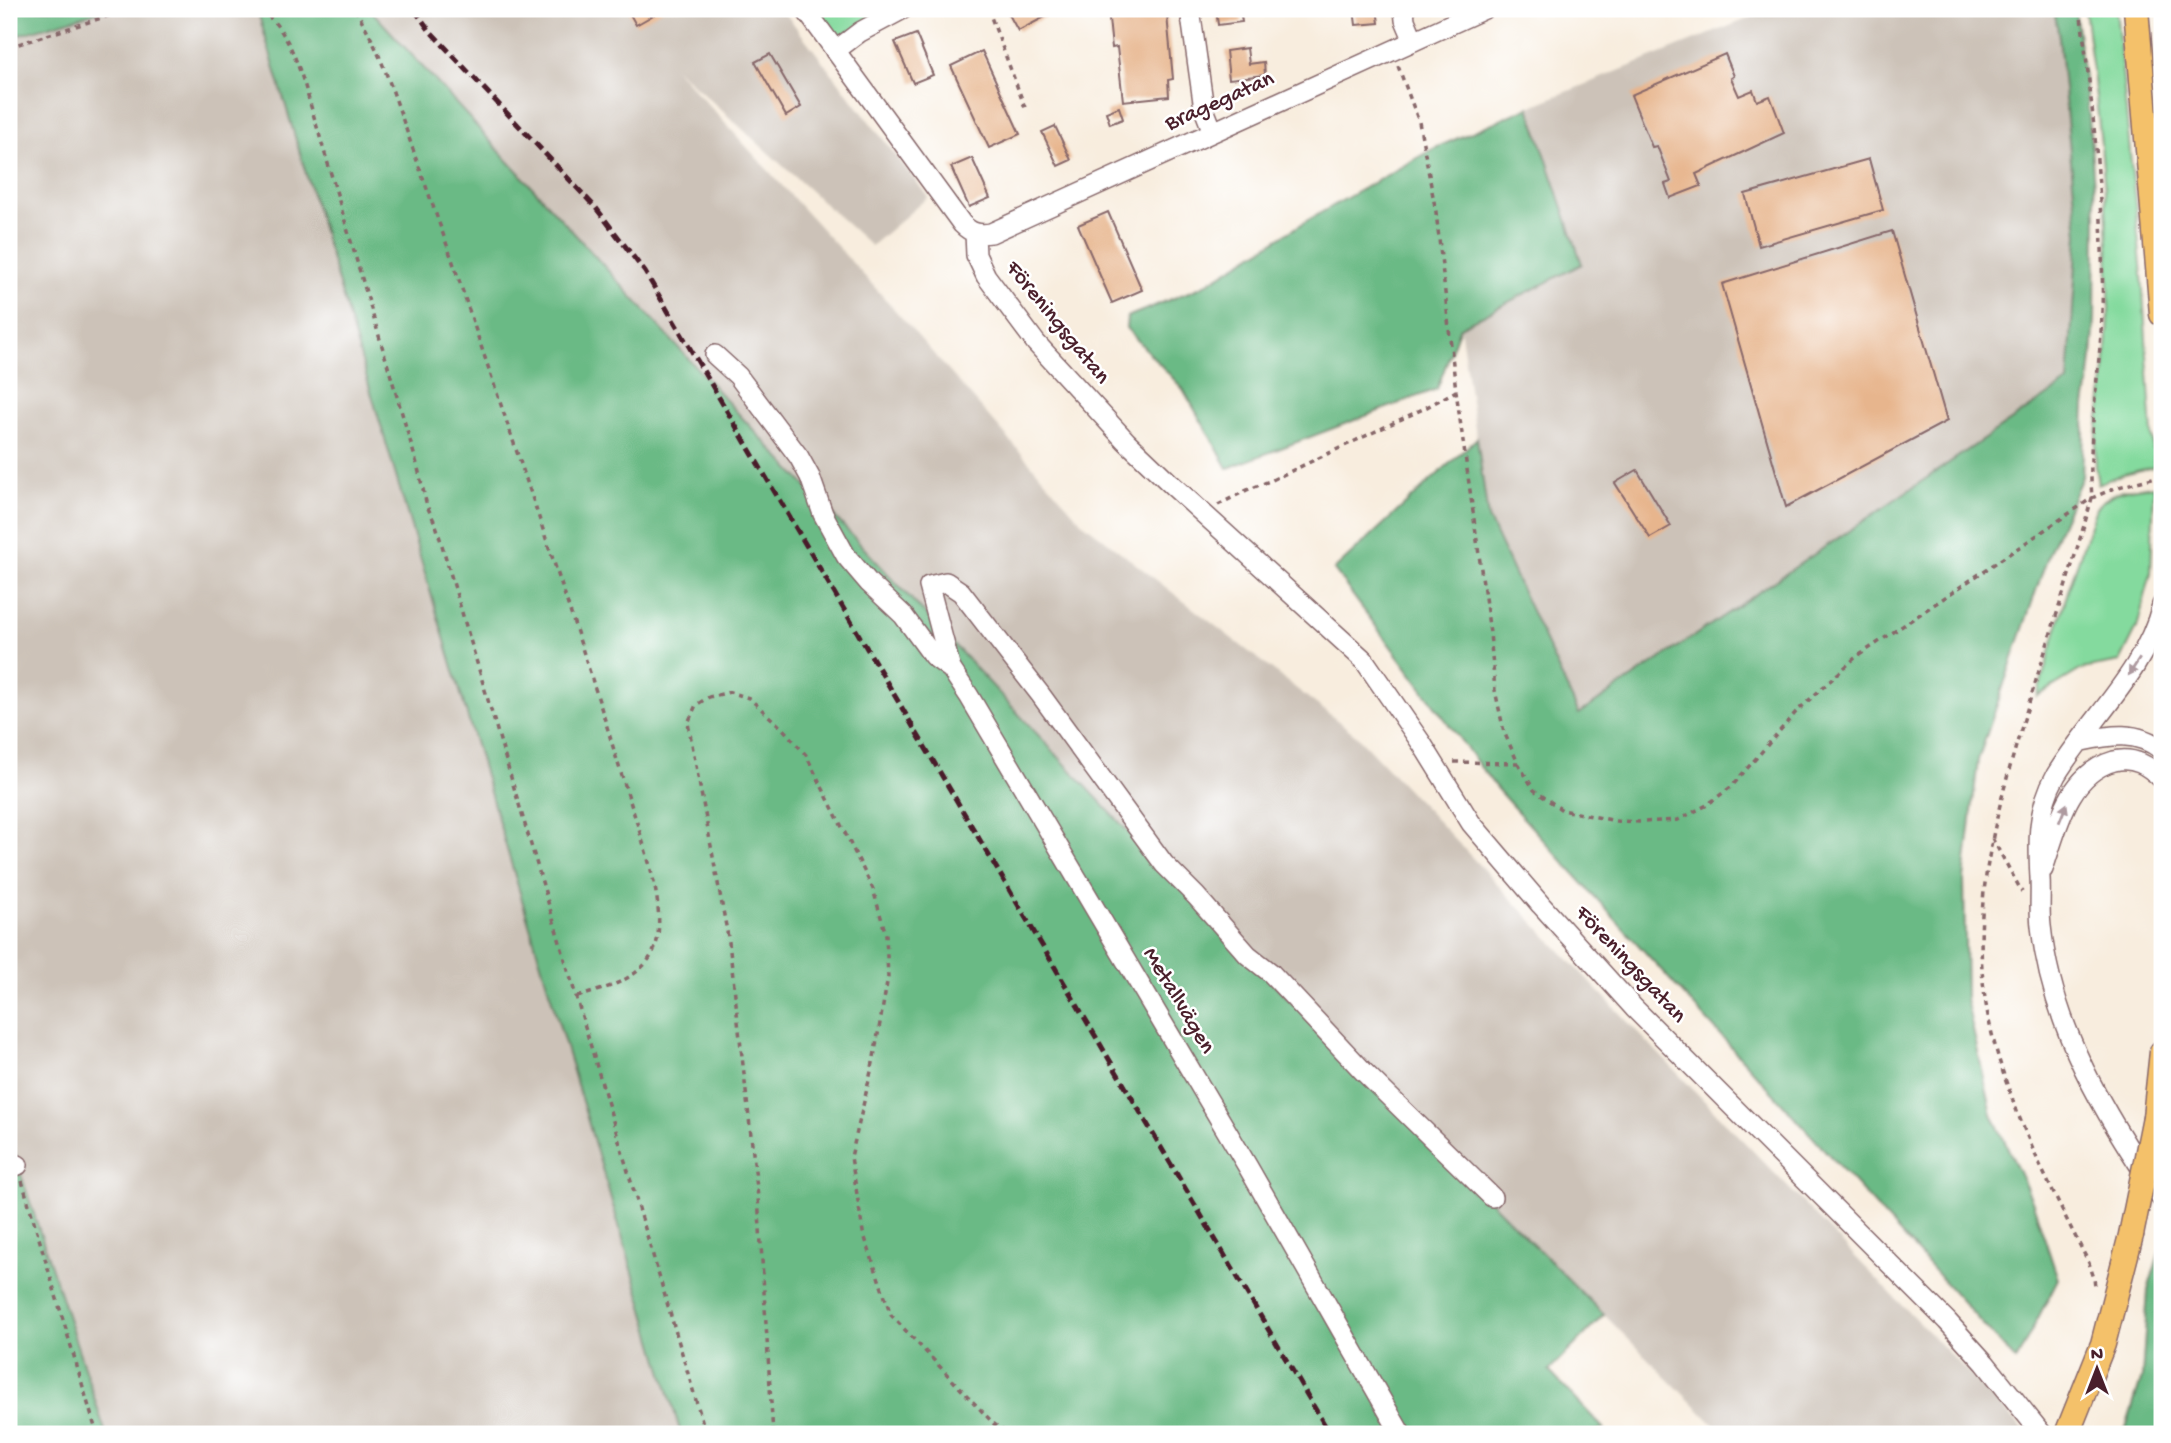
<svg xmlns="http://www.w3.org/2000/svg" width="2171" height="1443" font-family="'Gochi Hand',sans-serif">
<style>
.industrial{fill:#ccc2b8}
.green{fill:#84da9e;stroke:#677c64;stroke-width:2}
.forest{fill:#6bba85;stroke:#5a6c58;stroke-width:2}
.building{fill:#e7b58d}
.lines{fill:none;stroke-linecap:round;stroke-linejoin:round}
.minor-casing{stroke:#87676a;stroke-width:22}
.major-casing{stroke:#87676a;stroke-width:27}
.path{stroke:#87676a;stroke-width:3.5;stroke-dasharray:5 5;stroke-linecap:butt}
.minor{stroke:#fff;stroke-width:19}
.major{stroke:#f4c16a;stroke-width:24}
.rail{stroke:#4a1f2b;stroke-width:5;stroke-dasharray:10 5;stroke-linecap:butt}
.major-bridge-casing{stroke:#87676a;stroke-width:27;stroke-linecap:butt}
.major-bridge{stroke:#f4c16a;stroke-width:24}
.oneway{fill:#ae9aa0}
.labels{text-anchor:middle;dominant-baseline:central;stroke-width:5;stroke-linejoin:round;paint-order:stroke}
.street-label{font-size:23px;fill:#4a1f2b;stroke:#fff}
</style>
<rect width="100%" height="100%" fill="#fff"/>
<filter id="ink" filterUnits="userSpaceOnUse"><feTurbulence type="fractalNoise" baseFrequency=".0143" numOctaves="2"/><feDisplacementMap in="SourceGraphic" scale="14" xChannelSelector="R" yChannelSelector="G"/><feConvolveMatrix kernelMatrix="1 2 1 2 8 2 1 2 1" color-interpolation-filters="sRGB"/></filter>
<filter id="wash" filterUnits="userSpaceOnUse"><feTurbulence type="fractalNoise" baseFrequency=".00686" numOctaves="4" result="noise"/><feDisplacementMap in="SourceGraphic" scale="28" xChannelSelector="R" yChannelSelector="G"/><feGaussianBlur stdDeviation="1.57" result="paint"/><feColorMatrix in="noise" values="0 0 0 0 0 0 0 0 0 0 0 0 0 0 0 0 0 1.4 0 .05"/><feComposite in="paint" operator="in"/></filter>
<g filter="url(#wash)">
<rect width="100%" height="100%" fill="#f8edde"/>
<!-- industrial -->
<path class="industrial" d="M 107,9 L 257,9 L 681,1434 L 106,1434 L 9,1133 L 9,38 Z
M 370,9 L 782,9 L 928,197 L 871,246 L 674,67 L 878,291 L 1083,523 L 1356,735 L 1627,1021 L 2027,1434 L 1723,1434 L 1221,931 L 735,410 Z
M 1772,9 L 2054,9 L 2059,37 L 2078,234 L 2068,381 L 1578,715 L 1488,517 L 1460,327 L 1582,264 L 1529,107 Z"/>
<!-- green -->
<path class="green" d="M 807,9 L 899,9 L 837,48 Z
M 2085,9 L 2116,9 L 2142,275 L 2154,467 L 2123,474 L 2098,484 C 2092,454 2098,428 2102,399 C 2105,369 2109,338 2109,308 C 2110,208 2098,108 2085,9 Z
M 2154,486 L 2151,573 L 2137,628 L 2120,662 L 2082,669 L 2037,696 L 2068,591 L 2096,508 C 2111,490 2132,488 2154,486 Z"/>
<!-- forest -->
<path class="forest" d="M 9,9 L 107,9 L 9,38 Z
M 257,9 L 370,9 L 735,410 L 1221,931 L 1604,1315 L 1549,1371 L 1604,1429 L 1585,1434 L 681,1434 Z
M 2054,9 L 2075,9 L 2089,117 L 2096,215 L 2095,319 L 2091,368 L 2085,406 L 2082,477 L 2050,550 L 1978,760 L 1964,879 L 1966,999 L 1992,1114 L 2032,1200 L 2058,1279 L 2016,1361 L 1497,789 L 1334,570 L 1477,438 L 1488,518 L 1579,714 L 2068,382 L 2078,234 L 2059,37 Z
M 1529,107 L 1582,264 L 1460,327 L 1437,389 L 1228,468 L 1183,389 L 1126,328 L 1127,317 L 1201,287 L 1308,220 L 1433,149 Z
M 9,1133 L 18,1165 L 106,1434 L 9,1434 Z
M 2162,1244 L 2162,1434 L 2124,1434 L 2142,1377 L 2148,1290 Z"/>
<g id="blocks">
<!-- building -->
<path class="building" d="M 627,9 L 664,9 L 636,25 Z
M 1006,9 L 1060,9 L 1018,31 Z
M 1108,9 L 1161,9 L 1161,16 L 1167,15 L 1173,79 L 1168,80 L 1169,96 L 1123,101 L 1117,47 L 1112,48 Z
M 1216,9 L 1240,9 L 1242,22 L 1218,25 Z
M 1354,9 L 1377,9 L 1379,23 L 1356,25 Z
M 916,34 L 933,75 L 913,83 L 895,42 Z
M 1247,48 L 1249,64 L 1264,62 L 1265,75 L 1229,79 L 1226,51 Z
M 982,51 L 1020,134 L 989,148 L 951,66 Z
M 770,54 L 801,107 L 786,116 L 755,62 Z
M 1725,54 L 1734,76 L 1731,78 L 1739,96 L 1753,90 L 1757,101 L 1770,96 L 1784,133 L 1696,174 L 1701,186 L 1670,198 L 1665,184 L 1671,182 L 1657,146 L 1652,147 L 1631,95 Z
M 1119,107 L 1123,119 L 1110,124 L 1106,112 Z
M 1055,126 L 1071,160 L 1058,166 L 1042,132 Z
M 972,158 L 990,198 L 969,207 L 951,167 Z
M 1869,159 L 1883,210 L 1759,246 L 1745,194 Z
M 1108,212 L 1142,290 L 1112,303 L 1078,225 Z
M 1892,231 L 1947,421 L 1786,507 L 1722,284 Z
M 1637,470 L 1671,526 L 1650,538 L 1615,483 Z"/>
</g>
</g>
<g filter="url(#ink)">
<use href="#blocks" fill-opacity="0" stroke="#87676a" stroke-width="2"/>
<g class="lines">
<!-- minor casing -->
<g class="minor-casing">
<path id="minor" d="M 805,9 L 962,224 C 971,233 978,235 991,233 L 1484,9
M 1190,9 L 1204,109 L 1213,132
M 1404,9 L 1405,20 L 1414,41
M 835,51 L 860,32 L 903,9
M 975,233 L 976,255 L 986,276 L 1036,343 L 1126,441 L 1172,485 L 1364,660 L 1422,744 L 1471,823 L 1541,905 L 1634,1008 L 1947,1321 L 1985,1363 L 2042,1434
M 715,355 L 738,376 L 799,457 L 810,477 L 823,514 L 846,556 L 869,583 L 903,615 L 933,656 L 951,669
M 2162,605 C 2145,672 2091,718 2056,775 C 2037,809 2038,841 2040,878 C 2041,894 2039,910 2041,926 C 2052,1028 2105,1116 2162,1199
M 2082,741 C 2110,735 2137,730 2162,750
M 2043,869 C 2057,829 2067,774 2114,761 C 2134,756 2149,766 2162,779
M 9,1168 L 18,1165
M 1401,1434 L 1248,1167 L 969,696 L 951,669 L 929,586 L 946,582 L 961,592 L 1040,694 L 1164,864 L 1196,896 L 1248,955 L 1271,973 L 1364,1072 L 1492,1197"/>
</g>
<!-- major casing -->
<g class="major-casing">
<path id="major" d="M 2136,9 L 2162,314
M 2155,1117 L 2162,1052
M 2067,1434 L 2103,1344 L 2131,1235"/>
</g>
<!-- path -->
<path class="path" d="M 260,9 C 285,28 294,53 304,83 L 417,464 L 427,506 L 436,525 L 706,1434
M 355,9 C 378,45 392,89 406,129 C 422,176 439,222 455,268 C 506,422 560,575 608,730 C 617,761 627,792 637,823 C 648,859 662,898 658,935 C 653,976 610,987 577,997
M 988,9 L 1026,110
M 2080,9 C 2093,109 2105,211 2102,312 C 2100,377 2087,433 2092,498 C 2071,571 2047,644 2025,716 C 1993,822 1965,923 1992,1034 C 2012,1115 2051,1189 2089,1263 L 2094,1278 L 2095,1287
M 9,47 L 130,9
M 1398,66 L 1419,122 L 1436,212 L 1456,391 L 1490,633 L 1495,690 L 1504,732 L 1518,763 L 1534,790 L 1562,810 L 1616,821 L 1643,822 L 1678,820 L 1707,805 L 1732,786 L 1796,712 L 1855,658 L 2092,498 L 2115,488 L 2156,477
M 1218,505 L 1247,490 L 1272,480 L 1425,408 L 1456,391
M 1454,762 L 1518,763
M 1992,838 L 2022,892
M 9,1135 L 13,1150
M 22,1181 L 97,1434
M 773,1434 L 758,1197 L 729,942 L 688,723 L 696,705 L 709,697 L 730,692 L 749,698 L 783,729 L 806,755 L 873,889 L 886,935 L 888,977 L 873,1063 L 851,1157 L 863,1232 L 891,1315 L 994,1424 L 1008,1434
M 1169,1434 L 1213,1430 L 1229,1434"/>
<!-- minor -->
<use href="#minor" class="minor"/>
<!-- major -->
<use href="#major" class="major"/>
<!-- rail -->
<path class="rail" d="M 414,9 L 430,31 L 596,208 L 645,272 L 1330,1434"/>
<!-- major-bridge casing -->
<g class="major-bridge-casing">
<path id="major-bridge" d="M 2131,1235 L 2155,1117"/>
</g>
<!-- major-bridge -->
<use href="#major-bridge" class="major-bridge"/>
</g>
<!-- one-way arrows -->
<defs><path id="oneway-solid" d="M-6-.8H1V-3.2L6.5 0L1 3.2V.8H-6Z" transform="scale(1.75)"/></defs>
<g class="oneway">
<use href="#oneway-solid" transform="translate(2134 667) rotate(123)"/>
<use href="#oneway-solid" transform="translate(2063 813) rotate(-68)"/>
</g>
</g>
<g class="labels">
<!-- street labels -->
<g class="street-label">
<text transform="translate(1220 102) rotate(-24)">Bragegatan</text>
<text transform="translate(1057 323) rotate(51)">Föreningsgatan</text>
<text transform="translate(1630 965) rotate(47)">Föreningsgatan</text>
<text transform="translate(1178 1001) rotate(59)">Metallvägen</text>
</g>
</g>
<!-- margin -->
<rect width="2171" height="1443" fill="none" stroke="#fff" stroke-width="35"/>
<!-- north arrow -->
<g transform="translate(2097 1369)" stroke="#ffffff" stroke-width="5" paint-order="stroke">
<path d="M0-5L12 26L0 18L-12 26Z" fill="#4a1f2b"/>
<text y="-10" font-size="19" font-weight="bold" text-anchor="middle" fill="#4a1f2b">N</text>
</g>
</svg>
